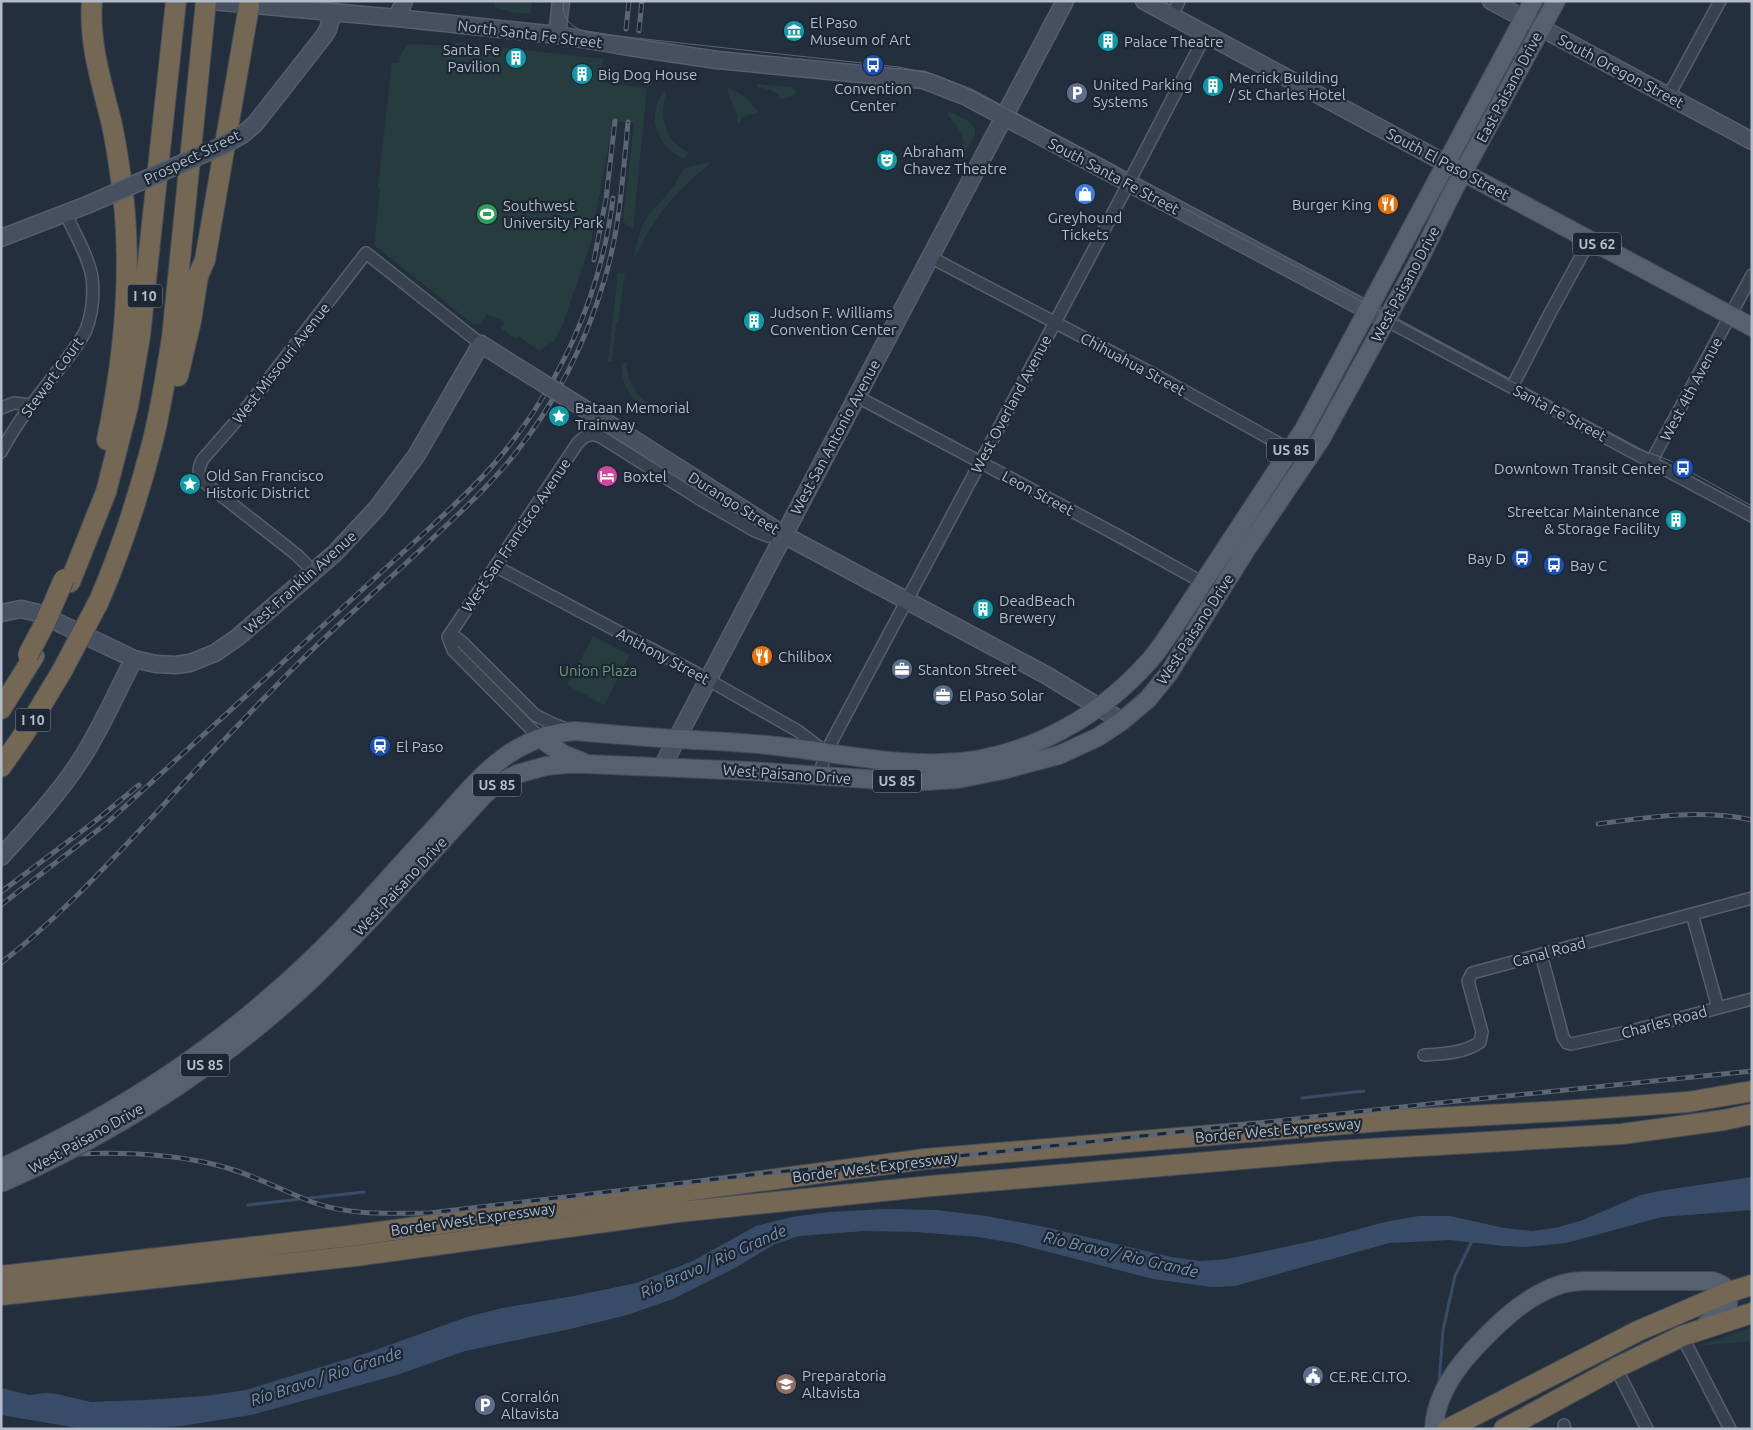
<svg xmlns="http://www.w3.org/2000/svg" width="1753" height="1430" font-family="Ubuntu,sans-serif">
<style>
.green{fill:#263c3f}
.water{fill:#394c67}
.lines{fill:none;stroke-linecap:round;stroke-linejoin:round}
.stream{stroke:#394c67;stroke-width:3}
.street-casing{stroke:#565f6c;stroke-width:14}
.secondary-casing{stroke:#565f6c;stroke-width:19}
.primary-casing{stroke:#414a57;stroke-width:20}
.highway-casing{stroke:#434c59;stroke-width:22}
.street{stroke:#38414e;stroke-width:11}
.secondary{stroke:#465061;stroke-width:16}
.primary{stroke:#56606e;stroke-width:18}
.highway{stroke:#746855;stroke-width:20}
.tram{stroke:#5a6575;stroke-width:1}
.rail-casing{stroke:#5a6575;stroke-width:5}
.rail{stroke:#1d2633;stroke-width:3;stroke-dasharray:9;stroke-linecap:butt}
.secondary-bridge-casing{stroke:#565f6c;stroke-width:19;stroke-linecap:butt}
.primary-bridge-casing{stroke:#414a57;stroke-width:20;stroke-linecap:butt}
.highway-bridge-casing{stroke:#434c59;stroke-width:22;stroke-linecap:butt}
.secondary-bridge{stroke:#465061;stroke-width:16}
.primary-bridge{stroke:#56606e;stroke-width:18}
.highway-bridge{stroke:#746855;stroke-width:20}
.labels{text-anchor:middle;dominant-baseline:central;stroke-width:4.5;stroke-linejoin:round;paint-order:stroke}
.shield{fill:#1d2633;stroke:#878f9c;stroke-width:1}
.shield-label{font-size:14px;font-weight:bold;fill:#b4bcc9}
.poi-label{font-size:15px;fill:#b4bcc9;stroke:#1d2633;text-anchor:start}
.street-label{font-size:15px;fill:#b4bcc9;stroke:#1d2633}
.park-label{font-size:15px;fill:#6b9a76;stroke:#1d2633}
.water-label{font-size:16px;font-style:italic;fill:#7c92b1;stroke:#1d2633}
</style>
<rect width="100%" height="100%" fill="#242f3e"/>
<!-- green -->
<path class="green" d="M 495,1 L 546,1 L 545,3 L 532,2 L 530,14 C 518,13 506,12 495,7 Z
M 455,42 L 603,59 L 601,82 L 647,88 L 633,229 L 630,228 L 623,221 L 634,123 L 613,121 L 591,242 L 563,324 L 555,340 L 539,351 L 519,336 L 516,339 L 501,328 L 505,322 L 486,314 L 481,325 L 473,324 L 374,245 L 380,187 L 378,187 L 392,63 L 399,63 C 400,54 403,48 411,44 L 453,46 Z
M 757,84 L 792,87 L 796,92 L 794,96 L 782,99 C 775,91 767,88 757,87 Z
M 728,87 L 744,96 L 758,111 L 758,113 L 744,116 L 738,124 C 738,108 727,99 728,87 Z
M 664,91 L 666,93 C 659,117 665,141 688,152 L 685,159 C 657,148 645,116 664,91 Z
M 949,111 L 968,121 L 975,129 L 975,135 L 965,154 L 962,144 L 965,143 L 957,126 L 947,114 Z
M 710,162 L 710,164 C 677,189 653,218 636,256 L 634,256 L 638,239 L 643,224 L 651,212 L 672,189 L 684,168 Z
M 618,272 L 625,273 L 618,321 L 616,322 L 612,362 L 608,362 Z
M 622,363 L 627,363 C 627,382 635,394 650,405 L 647,410 C 629,398 621,385 622,363 Z
M 593,636 L 630,655 L 604,705 L 567,685 Z
M 1752,1327 L 1752,1341 L 1698,1346 Z"/>
<!-- water -->
<path class="water" d="M 1752,1177 L 1752,1210 L 1662,1217 L 1566,1243 L 1525,1247 L 1504,1246 L 1450,1240 L 1389,1243 L 1235,1286 L 1212,1287 L 1153,1279 L 1014,1243 L 978,1237 L 916,1232 L 865,1231 L 799,1236 L 775,1244 L 735,1268 L 673,1299 L 627,1315 L 570,1329 L 465,1351 L 397,1375 L 251,1415 L 181,1426 L 121,1429 L 78,1428 L 1,1415 L 1,1388 L 29,1395 L 46,1393 L 57,1394 L 91,1402 L 145,1400 L 205,1396 L 246,1390 L 370,1352 L 467,1317 L 502,1308 L 574,1296 L 636,1283 L 693,1261 L 756,1226 L 792,1217 L 829,1212 L 884,1209 L 936,1210 L 986,1216 L 1045,1227 L 1171,1257 L 1201,1261 L 1227,1259 L 1261,1252 L 1326,1238 L 1385,1222 L 1419,1216 L 1450,1216 L 1504,1228 L 1533,1231 L 1555,1228 L 1580,1221 L 1641,1195 L 1659,1191 Z"/>
<g class="lines">
<!-- stream -->
<path class="stream" d="M 1302,1098 L 1364,1091
M 248,1205 L 364,1192
M 1439,1384 L 1443,1330 L 1455,1276 L 1472,1241"/>
<!-- street casing -->
<g class="street-casing">
<path id="street" d="M 1172,16 L 1179,1
M 1668,97 L 1720,1
M 930,257 L 1161,378 L 1296,453
M 1386,320 L 1752,516
M 1512,387 L 1548,317 L 1590,240
M 856,396 L 1117,535 L 1209,586
M 1,408 L 14,403 L 31,405
M 1,452 C 16,423 36,399 55,374 C 66,360 78,346 86,330 C 92,314 94,294 92,277 C 88,255 75,235 66,214
M 1651,462 L 1752,275
M 495,566 L 698,674 L 798,731 L 824,751
M 314,572 L 297,555 L 204,482 C 197,474 198,468 203,459 L 237,420 L 366,253 L 481,344
M 448,637 L 577,444 C 584,436 590,432 601,437 L 703,501 L 755,531 L 768,536 L 784,535
M 448,637 L 454,636 L 462,642 L 535,715 L 553,724 L 569,730
M 448,637 L 453,650 L 540,738
M 819,776 L 826,752 L 842,722 L 1101,236 L 1206,34
M 1692,914 L 1718,1008
M 1541,954 L 1563,1037 L 1567,1043 L 1571,1044 L 1631,1031 L 1752,999
M 1424,1055 C 1442,1054 1465,1053 1480,1042 L 1482,1032 L 1468,981 L 1472,973 L 1752,898
M 1682,1336 L 1730,1429
M 1616,1368 L 1647,1429
M 1564,1425 L 1565,1429"/>
</g>
<!-- secondary casing -->
<g class="secondary-casing">
<path id="secondary" d="M 211,1 L 397,18 L 557,35 L 618,45
M 1144,1 L 1447,164
M 1491,1 L 1752,141
M 397,18 L 404,1
M 557,35 L 561,1
M 643,49 L 717,60 L 923,80 L 967,97 L 1386,320
M 255,124 L 324,36 L 328,29 L 333,12
M 1,238 L 87,205
M 630,437 L 784,535 L 1046,675 L 1122,721
M 1,613 L 21,609 L 38,613 L 134,659 L 156,664 L 176,665 L 190,663 L 215,653 L 238,637 L 335,553 L 377,508 L 416,456 L 481,344 L 506,360
M 662,767 L 1065,1
M 1,857 C 29,826 57,796 80,761 C 101,729 116,693 134,659"/>
</g>
<!-- primary casing -->
<g class="primary-casing">
<path id="primary" d="M 1455,168 L 1752,327
M 540,738 L 563,754 L 583,762
M 370,899 C 393,873 417,847 440,822 C 480,777 511,736 575,731 C 609,734 643,737 677,739 C 710,741 743,742 776,746 C 825,751 873,762 923,763 C 1009,767 1093,725 1150,660 C 1158,651 1165,640 1172,630 L 1304,429 L 1533,1
M 381,908 L 485,794 L 496,785 L 517,774 L 546,766 L 567,764 L 586,764 L 750,771 L 910,782 L 958,779 L 1003,770 L 1059,755 L 1098,737 L 1122,721 L 1148,699 L 1169,673 L 1246,550 L 1321,439 L 1417,264 L 1453,191 L 1556,1
M 1434,1429 C 1435,1399 1452,1373 1472,1351 C 1496,1325 1524,1297 1559,1285 C 1578,1279 1600,1281 1620,1281 C 1650,1281 1681,1281 1712,1281 C 1720,1283 1724,1285 1729,1292 L 1728,1305 L 1702,1328"/>
</g>
<!-- highway casing -->
<g class="highway-casing">
<path id="highway" d="M 92,1 C 89,38 99,74 108,109 C 114,130 117,151 120,172 C 134,260 125,353 107,440
M 178,376 L 191,321 L 198,276 L 205,260 L 249,6
M 70,582 L 106,492 L 128,406 L 140,336 L 176,1
M 99,601 C 121,550 138,498 152,444 C 161,409 166,374 172,338 L 206,1
M 1,709 L 34,656
M 1,767 L 24,734 L 62,671
M 1,1276 L 349,1236 L 925,1159 L 1393,1120 L 1564,1111 L 1688,1102 L 1752,1091
M 1,1295 L 355,1256 L 678,1212 L 931,1186 L 1335,1151 L 1622,1134 L 1724,1120 L 1752,1114
M 1448,1429 L 1638,1331 L 1729,1292 L 1752,1285
M 1504,1429 L 1616,1368 L 1682,1336 L 1752,1313"/>
</g>
<!-- street -->
<use href="#street" class="street"/>
<!-- secondary -->
<use href="#secondary" class="secondary"/>
<!-- primary -->
<use href="#primary" class="primary"/>
<!-- highway -->
<use href="#highway" class="highway"/>
<!-- tram -->
<path class="tram" d="M 564,1 C 560,20 574,29 590,33 L 898,67 L 933,74 L 963,86 L 1112,164 L 1143,187 L 1301,269 L 1636,448 L 1671,461 L 1752,506"/>
<!-- rail casing -->
<g class="rail-casing">
<path id="rail" d="M 626,29 L 629,1
M 639,31 L 642,1
M 594,260 L 606,199 L 615,121
M 1598,824 C 1649,817 1701,809 1752,820
M 1,892 L 94,822 L 139,785
M 1,905 L 107,823 L 434,524 C 454,505 475,486 493,465 C 558,390 601,297 613,198
M 1,963 C 59,918 107,865 157,812 C 196,769 236,727 276,686 C 326,633 382,587 434,537 C 462,511 490,485 514,455 C 556,403 586,342 605,278 C 620,227 623,174 628,122
M 1,1160 C 70,1152 157,1148 224,1167 C 254,1175 283,1191 312,1202 C 350,1216 390,1213 429,1213 L 776,1172 L 979,1154 L 1438,1103 L 1752,1071"/>
</g>
<!-- rail -->
<use href="#rail" class="rail"/>
<!-- secondary-bridge casing -->
<g class="secondary-bridge-casing">
<path id="secondary-bridge" d="M 618,45 L 643,49
M 87,205 L 224,145 L 242,135 L 255,124
M 506,360 L 630,437"/>
</g>
<!-- primary-bridge casing -->
<g class="primary-bridge-casing">
<path id="primary-bridge" d="M 1,1168 C 21,1159 40,1149 59,1139 C 177,1079 282,997 370,899
M 1,1183 C 113,1134 220,1065 309,982 C 334,958 357,933 381,908"/>
</g>
<!-- highway-bridge casing -->
<g class="highway-bridge-casing">
<path id="highway-bridge" d="M 28,655 L 45,623 L 64,579
M 62,671 L 99,601"/>
</g>
<!-- secondary-bridge -->
<use href="#secondary-bridge" class="secondary-bridge"/>
<!-- primary-bridge -->
<use href="#primary-bridge" class="primary-bridge"/>
<!-- highway-bridge -->
<use href="#highway-bridge" class="highway-bridge"/>
</g>
<!-- icons -->
<defs>
<g id="museum-disc" transform="scale(1.125)"><circle r="9.5" fill="#0f9aa8" stroke="#1d2633"/><path d="M0-6L6-3V-2H-6V-3ZM-5-1h2V3h-2ZM-1-1h2V3h-2ZM3-1h2V3H3ZM-6 4H6V6H-6Z" fill="#fff"/></g>
<g id="building-disc" transform="scale(1.125)"><circle r="9.5" fill="#0f9aa8" stroke="#1d2633"/><path d="M-4-6H4V6H1V3H-1V6H-4ZM-2.5-4.3h1.7v1.8h-1.7ZM.8-4.3h1.7v1.8H.8ZM-2.5-1h1.7V.8h-1.7ZM.8-1h1.7V.8H.8Z" fill="#fff"/></g>
<g id="bus-disc" transform="scale(1.125)"><circle r="9.5" fill="#1a4fb4" stroke="#1d2633"/><path d="M-5-6H5V4H4V6H2V4H-2V6H-4V4H-5ZM-3.5-4V0h7V-4ZM-3.5 1.2v1.5H-2V1.2ZM2 1.2v1.5H3.5V1.2Z" fill="#fff"/></g>
<g id="parking-disc" transform="scale(1.125)"><circle r="9.5" fill="#5c6f8a" stroke="#1d2633"/><path d="M-3.5-5.5H1a3.5 3.5 0 0 1 0 7H-1V5.5H-3.5ZM-1-3.4V-.6H.8a1.4 1.4 0 0 0 0-2.8Z" fill="#fff"/></g>
<g id="theatre-disc" transform="scale(1.125)"><circle r="9.5" fill="#0f9aa8" stroke="#1d2633"/><path d="M-5-5.5Q0-4 5-5.5V0Q5 5 0 6Q-5 5-5 0ZM-3.3-2.5H-1v1.5H-3.3ZM1-2.5H3.3v1.5H1ZM-2.8 1Q0 5.5 2.8 1Z" fill="#fff"/></g>
<g id="shop-disc" transform="scale(1.125)"><circle r="9.5" fill="#3f7fe0" stroke="#1d2633"/><path d="M-5-2.5h2.3a2.7 3.5 0 0 1 5.4 0H5L5.5 6h-11ZM-1.5-2.5h3a1.5 2.3 0 0 0-3 0Z" fill="#fff"/></g>
<g id="restaurant-disc" transform="scale(1.125)"><circle r="9.5" fill="#e8710a" stroke="#1d2633"/><path d="M-5-6h1v4h1v-4h1v4h1v-4h1v5L-1.5 .5V6h-2V.5L-5-1ZM5-6V6H3V1.5H1.5Q1.5-4 5-6Z" fill="#fff"/></g>
<g id="stadium-disc" transform="scale(1.125)"><circle r="9.5" fill="#2e9e5b" stroke="#1d2633"/><path d="M0-5a6.5 5 0 1 0 0 10a6.5 5 0 1 0 0-10ZM-3.5-1.8h7v3.6h-7Z" fill="#fff"/></g>
<g id="sight-disc" transform="scale(1.125)"><circle r="9.5" fill="#0f9aa8" stroke="#1d2633"/><path d="M0-6L1.8-2.2L6-1.7L2.9 1.2L3.7 5.4L0 3.3L-3.7 5.4L-2.9 1.2L-6-1.7L-1.8-2.2Z" fill="#fff"/></g>
<g id="hotel-disc" transform="scale(1.125)"><circle r="9.5" fill="#d1479c" stroke="#1d2633"/><path d="M-6-4.5h1.5V1H6V5H4.5V3h-9V5H-6ZM-4 0a1.8 1.8 0 1 1 3.6 0ZM.5 0V-2.5h3Q6-2.5 6 0Z" fill="#fff"/></g>
<g id="office-disc" transform="scale(1.125)"><circle r="9.5" fill="#5c6f8a" stroke="#1d2633"/><path d="M-6-3h4V-5.5h4V-3h4V5H-6ZM-1-4.5V-3h2v-1.5ZM-6 0V1H6V0Z" fill="#fff"/></g>
<g id="station-disc" transform="scale(1.125)"><circle r="9.5" fill="#1a4fb4" stroke="#1d2633"/><path d="M-3-6H3Q5-6 5-4V2Q5 4 3 4L4.5 6H3L1.5 4h-3L-3 6H-4.5L-3 4Q-5 4-5 2V-4Q-5-6-3-6ZM-3.5-4v3h7v-3ZM-3.5 1v1.5H-2V1ZM2 1v1.5H3.5V1Z" fill="#fff"/></g>
<g id="civic-disc" transform="scale(1.125)"><circle r="9.5" fill="#5c6f8a" stroke="#1d2633"/><path d="M-.6-6.5H3V-4.5H.6V-3L4-1V1h2V6H-6V1h2V-1L-.6-3ZM-1.2 2.5V6h2.4V2.5Z" fill="#fff"/></g>
<g id="school-disc" transform="scale(1.125)"><circle r="9.5" fill="#8d6e63" stroke="#1d2633"/><path d="M0-5L7-2L0 1L-7-2ZM-4 1L0 2.5L4 1V4Q0 6-4 4Z" fill="#fff"/></g>
</defs>
<g fill-rule="evenodd">
<use href="#museum-disc" x="794" y="31"/>
<use href="#building-disc" x="1108" y="41"/>
<use href="#building-disc" x="516" y="58"/>
<use href="#bus-disc" x="873" y="65"/>
<use href="#building-disc" x="582" y="74"/>
<use href="#building-disc" x="1213" y="86"/>
<use href="#parking-disc" x="1077" y="93"/>
<use href="#theatre-disc" x="887" y="160"/>
<use href="#shop-disc" x="1085" y="194"/>
<use href="#restaurant-disc" x="1388" y="204"/>
<use href="#stadium-disc" x="487" y="214"/>
<use href="#building-disc" x="754" y="321"/>
<use href="#sight-disc" x="559" y="416"/>
<use href="#bus-disc" x="1683" y="468"/>
<use href="#hotel-disc" x="607" y="476"/>
<use href="#sight-disc" x="190" y="484"/>
<use href="#building-disc" x="1676" y="520"/>
<use href="#bus-disc" x="1522" y="558"/>
<use href="#bus-disc" x="1554" y="565"/>
<use href="#building-disc" x="983" y="609"/>
<use href="#restaurant-disc" x="762" y="656"/>
<use href="#office-disc" x="902" y="669"/>
<use href="#office-disc" x="943" y="695"/>
<use href="#station-disc" x="380" y="746"/>
<use href="#civic-disc" x="1313" y="1376"/>
<use href="#school-disc" x="786" y="1384"/>
<use href="#parking-disc" x="485" y="1405"/>
</g>
<g class="labels">
<!-- shield labels -->
<g class="shield">
<rect x="1573" y="232.5" width="48" height="23" rx="4"/>
<rect x="127.5" y="284.5" width="35" height="23" rx="4"/>
<rect x="1267" y="438.5" width="48" height="23" rx="4"/>
<rect x="15.5" y="708.5" width="35" height="23" rx="4"/>
<rect x="873" y="769.5" width="48" height="23" rx="4"/>
<rect x="473" y="773.5" width="48" height="23" rx="4"/>
<rect x="181" y="1053.5" width="48" height="23" rx="4"/>
</g>
<g class="shield-label">
<text x="1597" y="244">US 62</text>
<text x="145" y="296">I 10</text>
<text x="1291" y="450">US 85</text>
<text x="33" y="720">I 10</text>
<text x="897" y="781">US 85</text>
<text x="497" y="785">US 85</text>
<text x="205" y="1065">US 85</text>
</g>
<!-- poi labels -->
<g class="poi-label">
<text x="810" y="22">El Paso<tspan x="810" dy="17">Museum of Art</tspan></text>
<text x="1124" y="41">Palace Theatre</text>
<text x="500" y="49" text-anchor="end">Santa Fe<tspan x="500" dy="17">Pavilion</tspan></text>
<text x="598" y="74">Big Dog House</text>
<text x="1229" y="77">Merrick Building<tspan x="1229" dy="17">/ St Charles Hotel</tspan></text>
<text x="1093" y="84">United Parking<tspan x="1093" dy="17">Systems</tspan></text>
<text x="873" y="88" text-anchor="middle">Convention<tspan x="873" dy="17">Center</tspan></text>
<text x="903" y="151">Abraham<tspan x="903" dy="17">Chavez Theatre</tspan></text>
<text x="1372" y="204" text-anchor="end">Burger King</text>
<text x="503" y="205">Southwest<tspan x="503" dy="17">University Park</tspan></text>
<text x="1085" y="217" text-anchor="middle">Greyhound<tspan x="1085" dy="17">Tickets</tspan></text>
<text x="770" y="312">Judson F. Williams<tspan x="770" dy="17">Convention Center</tspan></text>
<text x="575" y="407">Bataan Memorial<tspan x="575" dy="17">Trainway</tspan></text>
<text x="1667" y="468" text-anchor="end">Downtown Transit Center</text>
<text x="206" y="475">Old San Francisco<tspan x="206" dy="17">Historic District</tspan></text>
<text x="623" y="476">Boxtel</text>
<text x="1660" y="511" text-anchor="end">Streetcar Maintenance<tspan x="1660" dy="17">&amp; Storage Facility</tspan></text>
<text x="1506" y="558" text-anchor="end">Bay D</text>
<text x="1570" y="565">Bay C</text>
<text x="999" y="600">DeadBeach<tspan x="999" dy="17">Brewery</tspan></text>
<text x="778" y="656">Chilibox</text>
<text x="918" y="669">Stanton Street</text>
<text x="959" y="695">El Paso Solar</text>
<text x="396" y="746">El Paso</text>
<text x="802" y="1375">Preparatoria<tspan x="802" dy="17">Altavista</tspan></text>
<text x="1329" y="1376">CE.RE.CI.TO.</text>
<text x="501" y="1396">Corralón<tspan x="501" dy="17">Altavista</tspan></text>
</g>
<!-- street labels -->
<g class="street-label">
<text transform="translate(530 34) rotate(7)">North Santa Fe Street</text>
<text transform="translate(1621 71) rotate(28)">South Oregon Street</text>
<text transform="translate(1509 87) rotate(-62)">East Paisano Drive</text>
<text transform="translate(192 157) rotate(-26)">Prospect Street</text>
<text transform="translate(1448 164) rotate(28)">South El Paso Street</text>
<text transform="translate(1114 176) rotate(28)">South Santa Fe Street</text>
<text transform="translate(1405 284) rotate(-62)">West Paisano Drive</text>
<text transform="translate(281 363) rotate(-52)">West Missouri Avenue</text>
<text transform="translate(1133 364) rotate(28)">Chihuahua Street</text>
<text transform="translate(52 377) rotate(-54)">Stewart Court</text>
<text transform="translate(1691 389) rotate(-62)">West 4th Avenue</text>
<text transform="translate(1011 404) rotate(-62)">West Overland Avenue</text>
<text transform="translate(1560 413) rotate(28)">Santa Fe Street</text>
<text transform="translate(835 437) rotate(-62)">West San Antonio Avenue</text>
<text transform="translate(1038 493) rotate(28)">Leon Street</text>
<text transform="translate(734 503) rotate(32)">Durango Street</text>
<text transform="translate(516 535) rotate(-56)">West San Francisco Avenue</text>
<text transform="translate(300 582) rotate(-42)">West Franklin Avenue</text>
<text transform="translate(1195 629) rotate(-57)">West Paisano Drive</text>
<text transform="translate(663 656) rotate(28)">Anthony Street</text>
<text transform="translate(787 774) rotate(4)">West Paisano Drive</text>
<text transform="translate(400 886) rotate(-47)">West Paisano Drive</text>
<text transform="translate(1549 952) rotate(-15)">Canal Road</text>
<text transform="translate(1664 1022) rotate(-15)">Charles Road</text>
<text transform="translate(1278 1130) rotate(-5)">Border West Expressway</text>
<text transform="translate(86 1138) rotate(-29)">West Paisano Drive</text>
<text transform="translate(875 1167) rotate(-7)">Border West Expressway</text>
<text transform="translate(473 1219) rotate(-8)">Border West Expressway</text>
</g>
<!-- park labels -->
<g class="park-label">
<text x="598" y="670">Union Plaza</text>
</g>
<!-- water labels -->
<g class="water-label">
<text transform="translate(1121 1254) rotate(13)">Río Bravo / Rio Grande</text>
<text transform="translate(713 1261) rotate(-24)">Río Bravo / Rio Grande</text>
<text transform="translate(326 1376) rotate(-18)">Río Bravo / Rio Grande</text>
</g>
</g>
<!-- border -->
<rect width="1753" height="1430" fill="none" stroke="#b4bcc9" stroke-width="5"/>
</svg>
